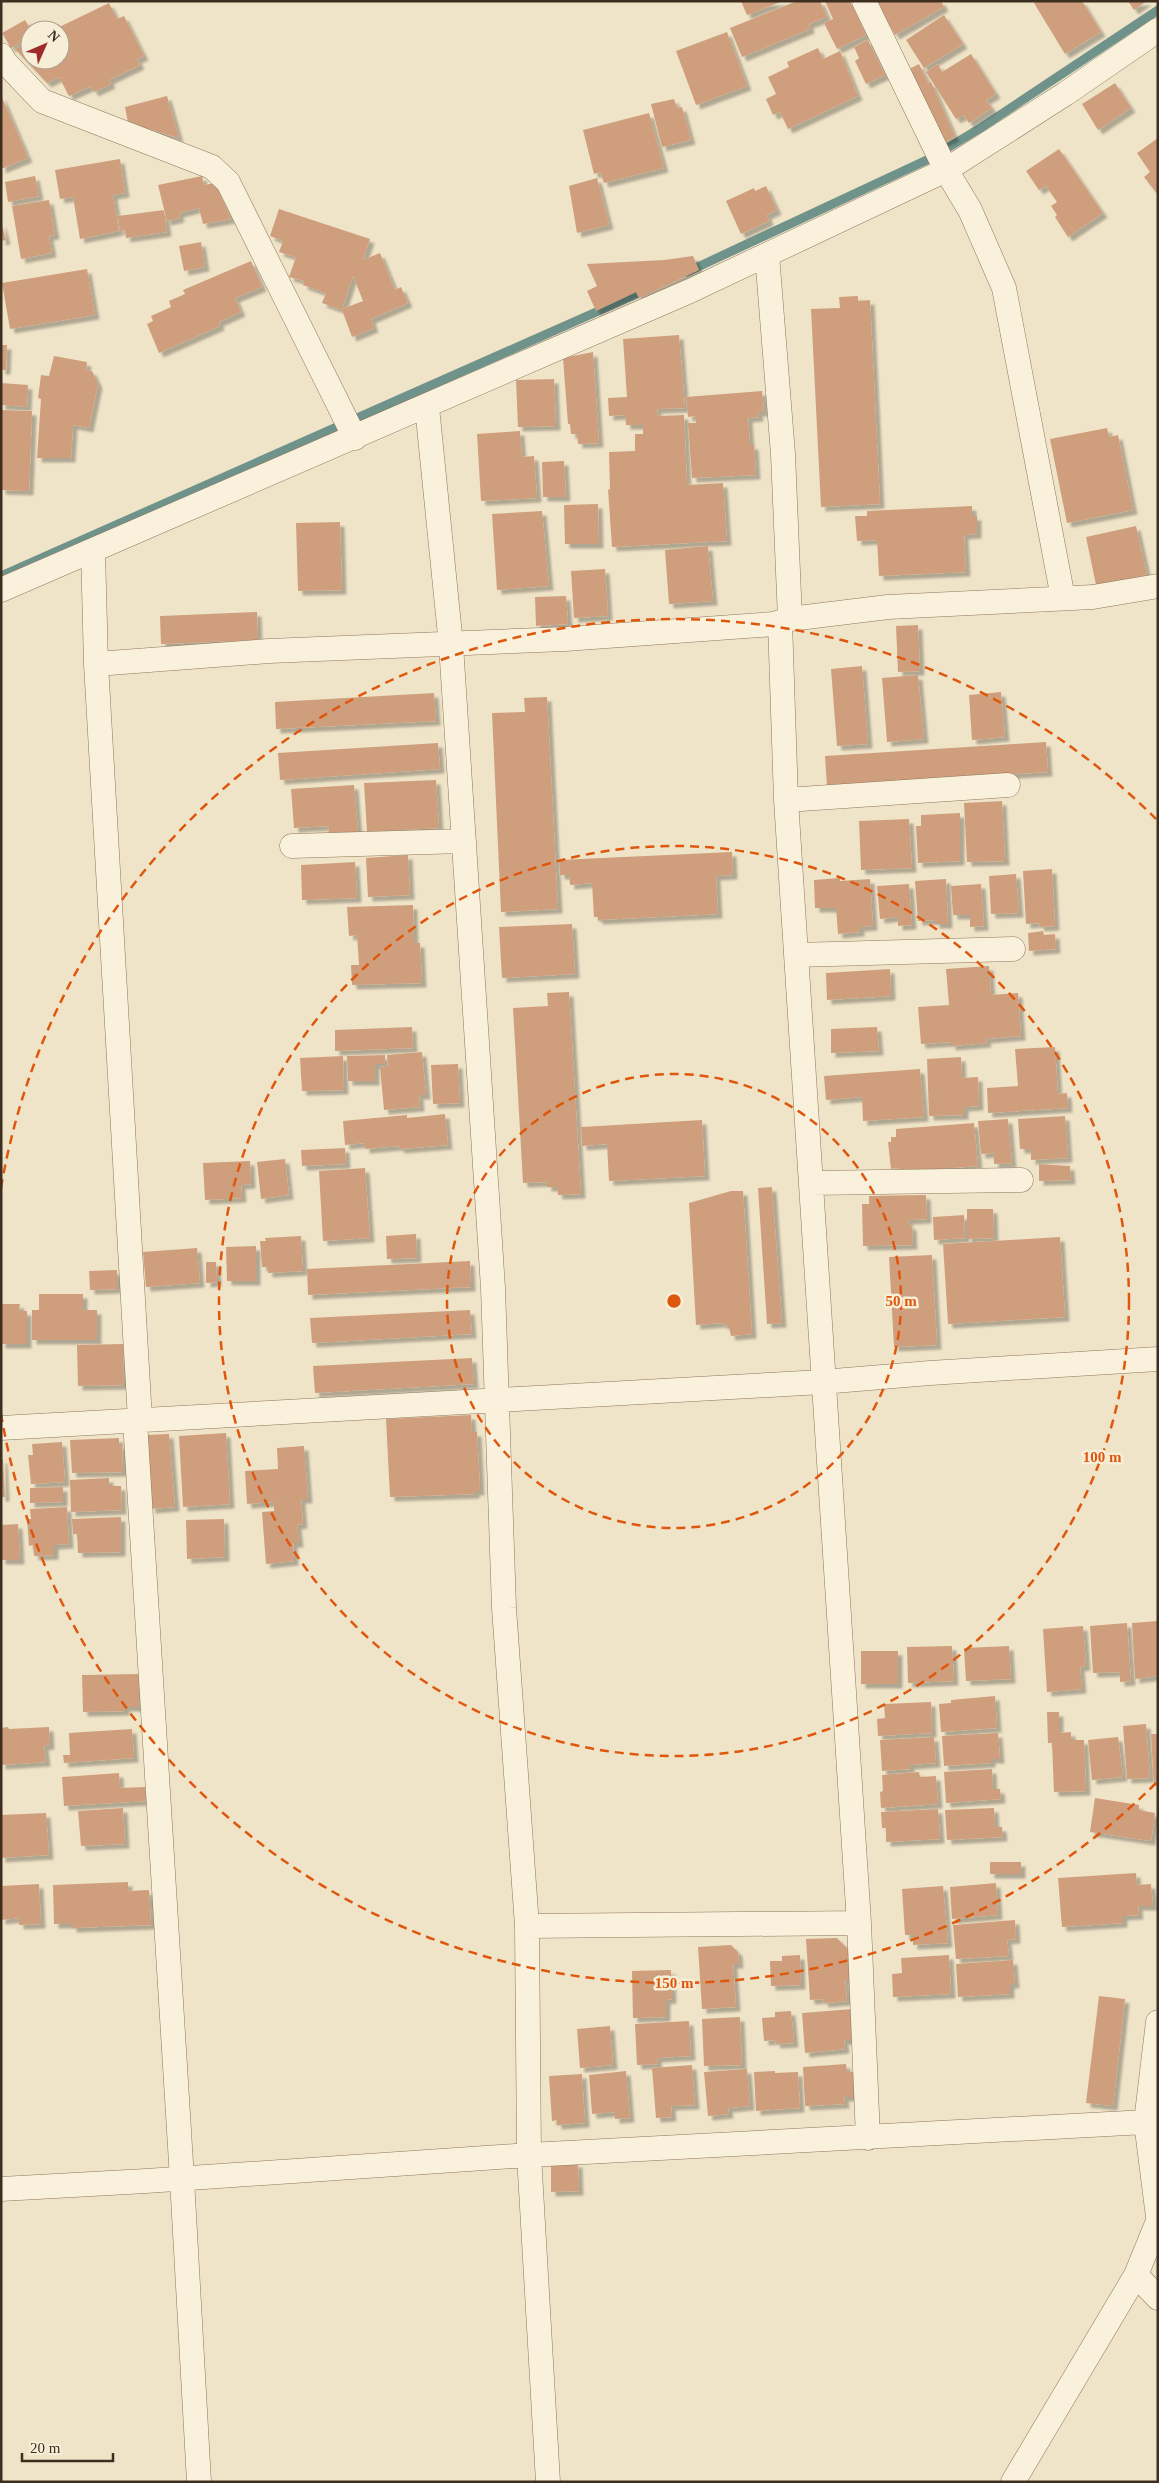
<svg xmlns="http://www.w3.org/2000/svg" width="1159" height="2483" font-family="'Times New Roman',serif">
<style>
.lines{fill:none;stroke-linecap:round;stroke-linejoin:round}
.stream{stroke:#6f938a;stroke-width:9}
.building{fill:#cf9f7d;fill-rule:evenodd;filter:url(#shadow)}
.street-casing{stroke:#8d765c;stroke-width:25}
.street{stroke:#faf1dc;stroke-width:24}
.ring{fill:none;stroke:#df570d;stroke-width:2.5;stroke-dasharray:9 6}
.centre{fill:#df570d;stroke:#f7eed8;stroke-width:2.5}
.ring-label{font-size:15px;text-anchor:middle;font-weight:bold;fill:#df570d;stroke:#f7eed8;stroke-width:5;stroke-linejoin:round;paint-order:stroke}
</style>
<defs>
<filter id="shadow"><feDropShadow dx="4.5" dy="4.5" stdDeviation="1" flood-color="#0004"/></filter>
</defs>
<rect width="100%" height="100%" fill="#f0e4c8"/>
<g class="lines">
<!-- stream -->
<path class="stream" d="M 687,272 L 931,158 L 982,127 L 1158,10
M 1,576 L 648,289"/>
</g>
<!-- building -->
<path class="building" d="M 741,1 L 783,1 L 747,15 Z
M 797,1 L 820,1 L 827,17 L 809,24 L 810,29 L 742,57 L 730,28 Z
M 825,1 L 850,1 L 866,35 L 837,49 L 824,23 L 833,19 Z
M 876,1 L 941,1 L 944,7 L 895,35 Z
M 1036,1 L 1082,1 L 1101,32 L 1065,54 L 1034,3 Z
M 1128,1 L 1147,1 L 1134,10 Z
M 109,3 L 117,19 L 124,16 L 144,56 L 137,59 L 140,65 L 109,80 L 111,84 L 94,92 L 91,86 L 69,96 L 59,77 L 47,83 L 15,49 L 30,41 L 30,60 L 60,60 L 60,30 L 53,30 Z
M 944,15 L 963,44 L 924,68 L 906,40 Z
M 25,20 L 31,30 L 30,37 L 11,48 L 2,33 Z
M 727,32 L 747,86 L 696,105 L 676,51 Z
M 868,40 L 885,75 L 866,84 L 855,61 L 859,58 L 854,47 Z
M 818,48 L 823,59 L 840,51 L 858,96 L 788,129 L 780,112 L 773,115 L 766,99 L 776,94 L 768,77 L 789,67 L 787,62 Z
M 971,54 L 996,94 L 986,100 L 992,108 L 969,123 L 964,115 L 956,119 L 926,72 L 938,64 L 942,72 Z
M 919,64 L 928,83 L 931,82 L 955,137 L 940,144 L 907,70 Z
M 1115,83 L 1131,108 L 1098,130 L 1082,104 Z
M 1,95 L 28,158 L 1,169 Z
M 167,96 L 179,138 L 128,123 L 125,107 Z
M 674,99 L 677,108 L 682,107 L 691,140 L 662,147 L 651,104 Z
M 649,113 L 664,168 L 604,183 L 600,172 L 594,174 L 583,130 Z
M 1158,138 L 1158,195 L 1144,177 L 1150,172 L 1137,153 Z
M 1059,149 L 1103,213 L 1068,237 L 1055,217 L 1057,215 L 1051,206 L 1057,202 L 1046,186 L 1039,190 L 1026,171 Z
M 120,159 L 125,193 L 113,195 L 119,231 L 80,239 L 73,197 L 60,199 L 55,170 Z
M 35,176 L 39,196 L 8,202 L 5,182 Z
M 202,176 L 204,185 L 215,183 L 231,219 L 203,224 L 199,208 L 179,213 L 180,218 L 167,221 L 158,185 Z
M 597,178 L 609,225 L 577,233 L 569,186 Z
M 766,186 L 777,210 L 767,215 L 769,221 L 741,234 L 726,201 L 754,188 L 755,191 Z
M 49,200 L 55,235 L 49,236 L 52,253 L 21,259 L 12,206 Z
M 279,209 L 370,239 L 363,260 L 380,253 L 395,290 L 401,287 L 408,303 L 371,319 L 374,328 L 352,337 L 342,310 L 322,303 L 326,293 L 303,285 L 304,281 L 289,277 L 296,257 L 279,252 L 283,241 L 270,236 ZM 353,276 L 363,301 L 342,309 Z
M 164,210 L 167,232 L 126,238 L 125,230 L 120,231 L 118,216 Z
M 1,221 L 6,240 L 1,241 Z
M 201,242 L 205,267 L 184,271 L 179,246 Z
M 693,256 L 699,270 L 639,298 L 636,292 L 596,311 L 587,291 L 597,286 L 587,264 L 664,260 Z
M 251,261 L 262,287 L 235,298 L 241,312 L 219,322 L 220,326 L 159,353 L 147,324 L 153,321 L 151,316 L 171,307 L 169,301 L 185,294 L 183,290 Z
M 87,269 L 95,315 L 10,329 L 2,283 Z
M 858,296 L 858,301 L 870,300 L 880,504 L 821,507 L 811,309 L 840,308 L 839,297 Z
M 679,335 L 685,408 L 657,409 L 658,416 L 684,415 L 687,485 L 723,483 L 727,541 L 612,547 L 608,489 L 610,490 L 609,452 L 635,451 L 635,434 L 643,434 L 643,425 L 626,425 L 625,415 L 609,416 L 608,398 L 627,397 L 623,339 Z
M 1,345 L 7,345 L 6,370 L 1,370 Z
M 593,352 L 599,443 L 578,444 L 577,434 L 571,434 L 570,424 L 568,424 L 563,358 Z
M 54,356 L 87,362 L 86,370 L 92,371 L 98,384 L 89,428 L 73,425 L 71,458 L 37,458 L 41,399 L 38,398 L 41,375 L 49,376 Z
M 554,379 L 556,426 L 518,427 L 516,380 Z
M 1,383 L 28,385 L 27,407 L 1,405 Z
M 762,391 L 764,412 L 758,412 L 759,417 L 748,418 L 750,445 L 754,445 L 756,475 L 692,478 L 688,423 L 696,423 L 695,416 L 688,417 L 686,397 Z
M 1,410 L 32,411 L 29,491 L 1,490 Z
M 1107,428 L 1109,437 L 1118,435 L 1133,510 L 1067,523 L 1050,439 Z
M 520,431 L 522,457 L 534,456 L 537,498 L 481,501 L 477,434 Z
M 564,461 L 566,497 L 543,497 L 542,462 Z
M 598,504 L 599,544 L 565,544 L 564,505 Z
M 972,506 L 972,516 L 977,516 L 977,534 L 964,535 L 966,572 L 879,576 L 877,540 L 857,541 L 855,516 L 867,516 L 867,511 Z
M 542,511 L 549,586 L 497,590 L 492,514 Z
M 340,522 L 342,590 L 298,591 L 296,523 Z
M 1136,526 L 1147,575 L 1096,585 L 1086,537 Z
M 708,546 L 713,601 L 669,604 L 665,550 Z
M 605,569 L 608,616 L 574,618 L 571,571 Z
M 566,596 L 568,624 L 536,626 L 535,597 Z
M 257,612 L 258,640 L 161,644 L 160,616 Z
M 918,625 L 920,671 L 898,672 L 896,626 Z
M 862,666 L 868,744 L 837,746 L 831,669 Z
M 918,675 L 924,739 L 887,742 L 882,678 Z
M 1001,692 L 1005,737 L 972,740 L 969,695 Z
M 434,693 L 436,721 L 276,729 L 275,702 Z
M 547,697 L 558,909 L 501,912 L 492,713 L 525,712 L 524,698 Z
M 1046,742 L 1048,772 L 827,786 L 825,756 Z
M 438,743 L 440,769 L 280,780 L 278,753 Z
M 436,780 L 439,828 L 367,832 L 364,783 Z
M 354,785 L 358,833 L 329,835 L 328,826 L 294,828 L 291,789 Z
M 1002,801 L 1005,861 L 967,862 L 964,803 Z
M 960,813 L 960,861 L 918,863 L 916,826 L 921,826 L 921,815 Z
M 909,819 L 912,868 L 861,870 L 859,821 Z
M 732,852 L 733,875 L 716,876 L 718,914 L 598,920 L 598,917 L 594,917 L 592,883 L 570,885 L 569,875 L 560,875 L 559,860 Z
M 408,855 L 410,895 L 368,897 L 366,858 Z
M 355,862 L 357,898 L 302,900 L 301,865 Z
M 1052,869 L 1055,926 L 1040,927 L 1039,923 L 1026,924 L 1023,871 Z
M 1016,874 L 1019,913 L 991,914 L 989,876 Z
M 840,878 L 840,881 L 870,879 L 873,926 L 860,927 L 860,932 L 838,934 L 836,908 L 815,908 L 814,880 Z
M 946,879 L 948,924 L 935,924 L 935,920 L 918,921 L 915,881 Z
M 909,884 L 912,925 L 898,926 L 898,917 L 880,919 L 877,886 Z
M 981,884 L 984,926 L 970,927 L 970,915 L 953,915 L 951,886 Z
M 413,905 L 414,943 L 420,943 L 422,983 L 352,985 L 351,965 L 359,965 L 357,935 L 349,936 L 347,907 Z
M 572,924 L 575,974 L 502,978 L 499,927 Z
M 1043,931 L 1044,935 L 1055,934 L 1056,949 L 1029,951 L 1028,933 Z
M 989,966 L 991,995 L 1018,993 L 1021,1036 L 986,1039 L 987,1043 L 951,1046 L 951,1042 L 921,1044 L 918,1007 L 949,1005 L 946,969 Z
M 890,969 L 891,996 L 827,1000 L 826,973 Z
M 569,992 L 581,1194 L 558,1195 L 557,1187 L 547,1187 L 547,1182 L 523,1183 L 513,1008 L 548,1006 L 547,993 Z
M 412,1027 L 413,1048 L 335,1051 L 335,1030 Z
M 877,1027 L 879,1051 L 831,1053 L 831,1029 Z
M 1055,1047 L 1058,1094 L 1067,1093 L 1068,1108 L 988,1113 L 987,1088 L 1018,1086 L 1015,1049 Z
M 422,1052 L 426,1095 L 419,1095 L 420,1107 L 384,1110 L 380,1067 L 388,1066 L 387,1055 Z
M 385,1055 L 385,1064 L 375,1064 L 375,1081 L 348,1081 L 347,1056 Z
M 343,1056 L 344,1090 L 302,1091 L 300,1058 Z
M 961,1057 L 962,1078 L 978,1077 L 979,1106 L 964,1107 L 964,1115 L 929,1116 L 927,1059 Z
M 458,1064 L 460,1103 L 433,1104 L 431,1065 Z
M 920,1069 L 924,1117 L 863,1121 L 862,1097 L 826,1100 L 824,1076 Z
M 445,1114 L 448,1145 L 400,1149 L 399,1146 L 365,1149 L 365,1143 L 345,1145 L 343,1121 L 407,1115 L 407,1118 Z
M 1065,1116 L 1068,1158 L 1031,1160 L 1031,1149 L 1020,1149 L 1018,1119 Z
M 1008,1119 L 1012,1163 L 994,1164 L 994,1153 L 981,1154 L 978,1121 Z
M 702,1120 L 705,1176 L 609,1181 L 607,1144 L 582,1146 L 581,1127 Z
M 974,1123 L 978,1166 L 900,1172 L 899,1168 L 891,1169 L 888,1142 L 891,1142 L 891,1137 L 896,1137 L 896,1129 Z
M 345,1148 L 346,1164 L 302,1166 L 301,1150 Z
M 285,1159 L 289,1195 L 261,1199 L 257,1162 Z
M 250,1161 L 251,1184 L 241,1185 L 242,1198 L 205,1200 L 203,1163 Z
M 1039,1164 L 1070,1166 L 1071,1180 L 1039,1181 Z
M 365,1168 L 370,1238 L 323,1241 L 319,1171 Z
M 772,1187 L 782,1323 L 767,1324 L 758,1188 Z
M 731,1191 L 743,1191 L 752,1334 L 731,1336 L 729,1327 L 721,1323 L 696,1325 L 689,1203 Z
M 926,1195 L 927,1219 L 908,1220 L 909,1225 L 912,1226 L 913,1245 L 863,1246 L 862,1204 L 869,1204 L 869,1196 Z
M 967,1209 L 993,1209 L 994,1238 L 967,1239 Z
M 964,1215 L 965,1238 L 934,1240 L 933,1217 Z
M 416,1234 L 417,1258 L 387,1259 L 386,1236 Z
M 301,1236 L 303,1271 L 268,1273 L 268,1267 L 262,1267 L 260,1241 L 266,1241 L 265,1238 Z
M 1060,1237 L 1065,1317 L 948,1324 L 943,1244 Z
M 256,1246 L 256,1281 L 227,1281 L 226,1247 Z
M 197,1248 L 200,1283 L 146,1287 L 143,1252 Z
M 932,1255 L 937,1345 L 894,1347 L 889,1257 Z
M 470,1261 L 471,1287 L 308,1295 L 307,1269 Z
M 206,1262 L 216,1262 L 217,1282 L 206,1283 Z
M 117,1270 L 117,1289 L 90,1290 L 89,1271 Z
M 39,1294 L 83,1294 L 83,1310 L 97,1310 L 97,1340 L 32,1340 L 32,1310 L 39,1310 Z
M 1,1304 L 20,1304 L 19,1311 L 27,1311 L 27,1344 L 1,1344 Z
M 470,1310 L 472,1334 L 312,1343 L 310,1318 Z
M 123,1344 L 124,1385 L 78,1386 L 77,1345 Z
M 472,1358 L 474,1384 L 315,1393 L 313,1366 Z
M 471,1415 L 472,1432 L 477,1432 L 480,1491 L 475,1491 L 475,1494 L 390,1497 L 386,1419 Z
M 226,1433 L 230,1504 L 183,1507 L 179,1436 Z
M 169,1434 L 175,1507 L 151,1509 L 146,1435 Z
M 119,1438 L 119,1445 L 122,1445 L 123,1472 L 72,1473 L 70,1440 Z
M 62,1442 L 65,1482 L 31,1484 L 28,1455 L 33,1455 L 32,1444 Z
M 304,1446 L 308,1499 L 301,1499 L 303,1524 L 297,1525 L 299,1543 L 293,1543 L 294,1561 L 266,1564 L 262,1512 L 274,1511 L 274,1502 L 247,1504 L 245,1471 L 278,1469 L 277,1448 Z
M 1,1459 L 3,1459 L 5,1497 L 1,1497 Z
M 109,1478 L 109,1486 L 121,1486 L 122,1510 L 71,1512 L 70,1480 Z
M 63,1487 L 63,1502 L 30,1503 L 30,1488 Z
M 67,1507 L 69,1544 L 54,1545 L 54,1555 L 34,1556 L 33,1545 L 29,1546 L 27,1519 L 31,1519 L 30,1509 Z
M 121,1517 L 121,1552 L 78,1553 L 77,1534 L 73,1534 L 72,1519 Z
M 224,1519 L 225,1557 L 187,1559 L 186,1520 Z
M 18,1524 L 20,1560 L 1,1560 L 1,1525 Z
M 1158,1621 L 1158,1676 L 1135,1679 L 1132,1623 Z
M 1127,1623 L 1131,1681 L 1120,1682 L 1120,1672 L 1093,1673 L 1090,1626 Z
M 1083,1626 L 1086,1666 L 1080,1667 L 1082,1689 L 1047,1692 L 1043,1629 Z
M 952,1646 L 954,1681 L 908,1683 L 907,1647 Z
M 1009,1646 L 1011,1679 L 966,1681 L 964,1648 Z
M 861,1651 L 898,1651 L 898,1684 L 861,1684 Z
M 139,1674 L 139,1707 L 125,1707 L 125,1711 L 83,1712 L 82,1675 Z
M 995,1696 L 997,1728 L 941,1732 L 939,1704 L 951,1703 L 951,1700 Z
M 931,1702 L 932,1733 L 878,1736 L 877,1719 L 885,1718 L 884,1704 Z
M 1047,1712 L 1059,1712 L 1059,1733 L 1071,1732 L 1071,1740 L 1084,1740 L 1086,1791 L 1054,1792 L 1052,1743 L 1048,1743 Z
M 1146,1724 L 1150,1778 L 1127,1779 L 1123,1726 Z
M 8,1727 L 9,1729 L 49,1727 L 50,1745 L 44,1746 L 46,1762 L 1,1765 L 1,1728 Z
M 132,1729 L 134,1758 L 64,1763 L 63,1755 L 70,1755 L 69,1733 Z
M 998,1733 L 1000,1759 L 991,1759 L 991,1763 L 944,1766 L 942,1736 Z
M 1151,1734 L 1158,1734 L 1158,1786 L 1154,1786 Z
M 934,1737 L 936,1763 L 910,1765 L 910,1769 L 882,1771 L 880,1740 Z
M 1118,1737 L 1123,1777 L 1092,1780 L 1088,1740 Z
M 992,1769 L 993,1789 L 1000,1789 L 1001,1799 L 946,1803 L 944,1772 Z
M 919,1772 L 920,1777 L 936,1776 L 938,1804 L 881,1808 L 880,1792 L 883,1791 L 882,1775 Z
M 119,1773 L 120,1788 L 145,1787 L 146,1801 L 64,1806 L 62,1777 Z
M 1095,1798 L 1139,1805 L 1139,1810 L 1155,1813 L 1151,1841 L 1090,1832 Z
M 123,1808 L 125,1844 L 81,1846 L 78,1811 Z
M 994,1808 L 995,1827 L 1002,1827 L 1003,1837 L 947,1840 L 945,1810 Z
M 938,1809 L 940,1839 L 886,1842 L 886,1828 L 882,1828 L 881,1812 Z
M 46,1813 L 49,1855 L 1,1858 L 1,1815 Z
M 990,1862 L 1021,1862 L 1021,1874 L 990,1874 Z
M 1136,1873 L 1137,1885 L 1151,1884 L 1153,1906 L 1138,1906 L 1139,1915 L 1123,1916 L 1123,1923 L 1062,1927 L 1058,1878 Z
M 128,1882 L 128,1891 L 149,1890 L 151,1925 L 72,1928 L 72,1924 L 54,1924 L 53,1885 Z
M 996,1883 L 998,1915 L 952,1919 L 950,1887 Z
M 39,1884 L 41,1924 L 19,1925 L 19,1918 L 1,1920 L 1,1886 Z
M 943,1886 L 948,1943 L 913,1945 L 913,1935 L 905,1935 L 902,1889 Z
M 1015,1920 L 1016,1939 L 1007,1940 L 1009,1956 L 956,1959 L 953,1925 Z
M 837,1938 L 849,1950 L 850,1980 L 845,1980 L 847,2001 L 824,2003 L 823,1999 L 810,2000 L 806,1939 Z
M 731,1945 L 738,1952 L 739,1964 L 733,1964 L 736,2007 L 702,2009 L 698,1947 Z
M 800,1955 L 801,1985 L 771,1986 L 770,1961 L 782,1961 L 782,1956 Z
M 949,1955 L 951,1994 L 893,1997 L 892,1974 L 902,1973 L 901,1958 Z
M 1013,1960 L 1015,1984 L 1010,1984 L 1010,1994 L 958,1997 L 956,1964 Z
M 671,1970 L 672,1999 L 666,2000 L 666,2017 L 633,2018 L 632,1971 Z
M 1099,1996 L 1125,1999 L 1113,2106 L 1086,2103 Z
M 852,2009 L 854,2040 L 844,2040 L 845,2049 L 805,2053 L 802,2013 Z
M 791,2011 L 794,2043 L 776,2044 L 775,2040 L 764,2041 L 762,2018 L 775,2017 L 775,2012 Z
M 740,2017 L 742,2065 L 704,2066 L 702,2019 Z
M 689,2021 L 691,2056 L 657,2058 L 658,2064 L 637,2065 L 635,2024 Z
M 610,2026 L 613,2065 L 580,2068 L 577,2029 Z
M 846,2064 L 847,2072 L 858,2072 L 859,2097 L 844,2097 L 845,2104 L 805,2106 L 803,2067 Z
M 692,2065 L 695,2105 L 671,2106 L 672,2117 L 656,2118 L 652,2068 Z
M 747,2069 L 750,2106 L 728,2108 L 729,2114 L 708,2116 L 704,2072 Z
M 626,2071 L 630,2118 L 615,2119 L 615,2112 L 592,2114 L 589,2075 Z
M 775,2071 L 775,2073 L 798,2072 L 800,2108 L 756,2111 L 754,2072 Z
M 582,2074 L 585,2123 L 557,2125 L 557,2120 L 552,2121 L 549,2076 Z
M 551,2163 L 578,2163 L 579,2191 L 551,2192 Z"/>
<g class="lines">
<!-- street casing -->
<g class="street-casing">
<path id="street" d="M 864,1 L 946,170 L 970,210 L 1004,288 L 1063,598
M 1,55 L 5,62 L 42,101 L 212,167 L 228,182 L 355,438
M 767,255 L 783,454 L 790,619
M 427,407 L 451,645 L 493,1288 L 504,1608 L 527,1926 L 529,2155 L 548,2482
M 93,550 L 96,664 L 140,1420
M 1,590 L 690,291 L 946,170 L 1065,94 L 1158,30
M 780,622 L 786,800 L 859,1923 L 868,2138
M 96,664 L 269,651 L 565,639 L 774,624 L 790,619 L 888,607 L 1093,597 L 1158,586
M 786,800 L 1008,785
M 292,846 L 464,841
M 796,955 L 1013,949
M 811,1183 L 1021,1180
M 135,1421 L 182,2179 L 199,2482
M 1,1428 L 822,1382 L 930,1373 L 1158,1359
M 527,1926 L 859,1923
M 1158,2022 L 1146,2122 L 1158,2217
M 1,2189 L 146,2181 L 529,2155 L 1146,2122 L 1158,2133
M 1136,2275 L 1158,2298
M 1013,2482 L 1136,2275 L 1158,2221"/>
</g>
<!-- street -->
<use href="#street" class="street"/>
</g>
<!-- distance rings -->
<g class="ring">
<circle cx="674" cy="1301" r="227"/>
<circle cx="674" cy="1301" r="455"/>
<path d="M1156 1783A682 682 0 0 1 1 1414M1 1188A682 682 0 0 1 1156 819"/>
</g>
<circle cx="674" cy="1301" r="8" class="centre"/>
<g class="ring-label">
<text x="901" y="1306">50 m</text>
<text x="1102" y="1462">100 m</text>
<text x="674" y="1988">150 m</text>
</g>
<!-- border -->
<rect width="1159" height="2483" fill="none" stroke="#3d2e20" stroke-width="5"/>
<!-- north arrow -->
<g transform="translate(45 45) rotate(45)"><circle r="24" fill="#f7eed8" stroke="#ada18e"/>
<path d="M0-4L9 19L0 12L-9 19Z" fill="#9e2a2b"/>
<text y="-8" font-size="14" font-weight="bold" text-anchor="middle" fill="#3d2e20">N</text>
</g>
<!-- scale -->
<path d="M22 2453v8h91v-8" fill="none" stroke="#3d2e20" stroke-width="2.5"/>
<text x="30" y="2453" font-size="15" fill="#3d2e20" stroke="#f7eed8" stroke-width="4" paint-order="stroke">20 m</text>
</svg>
